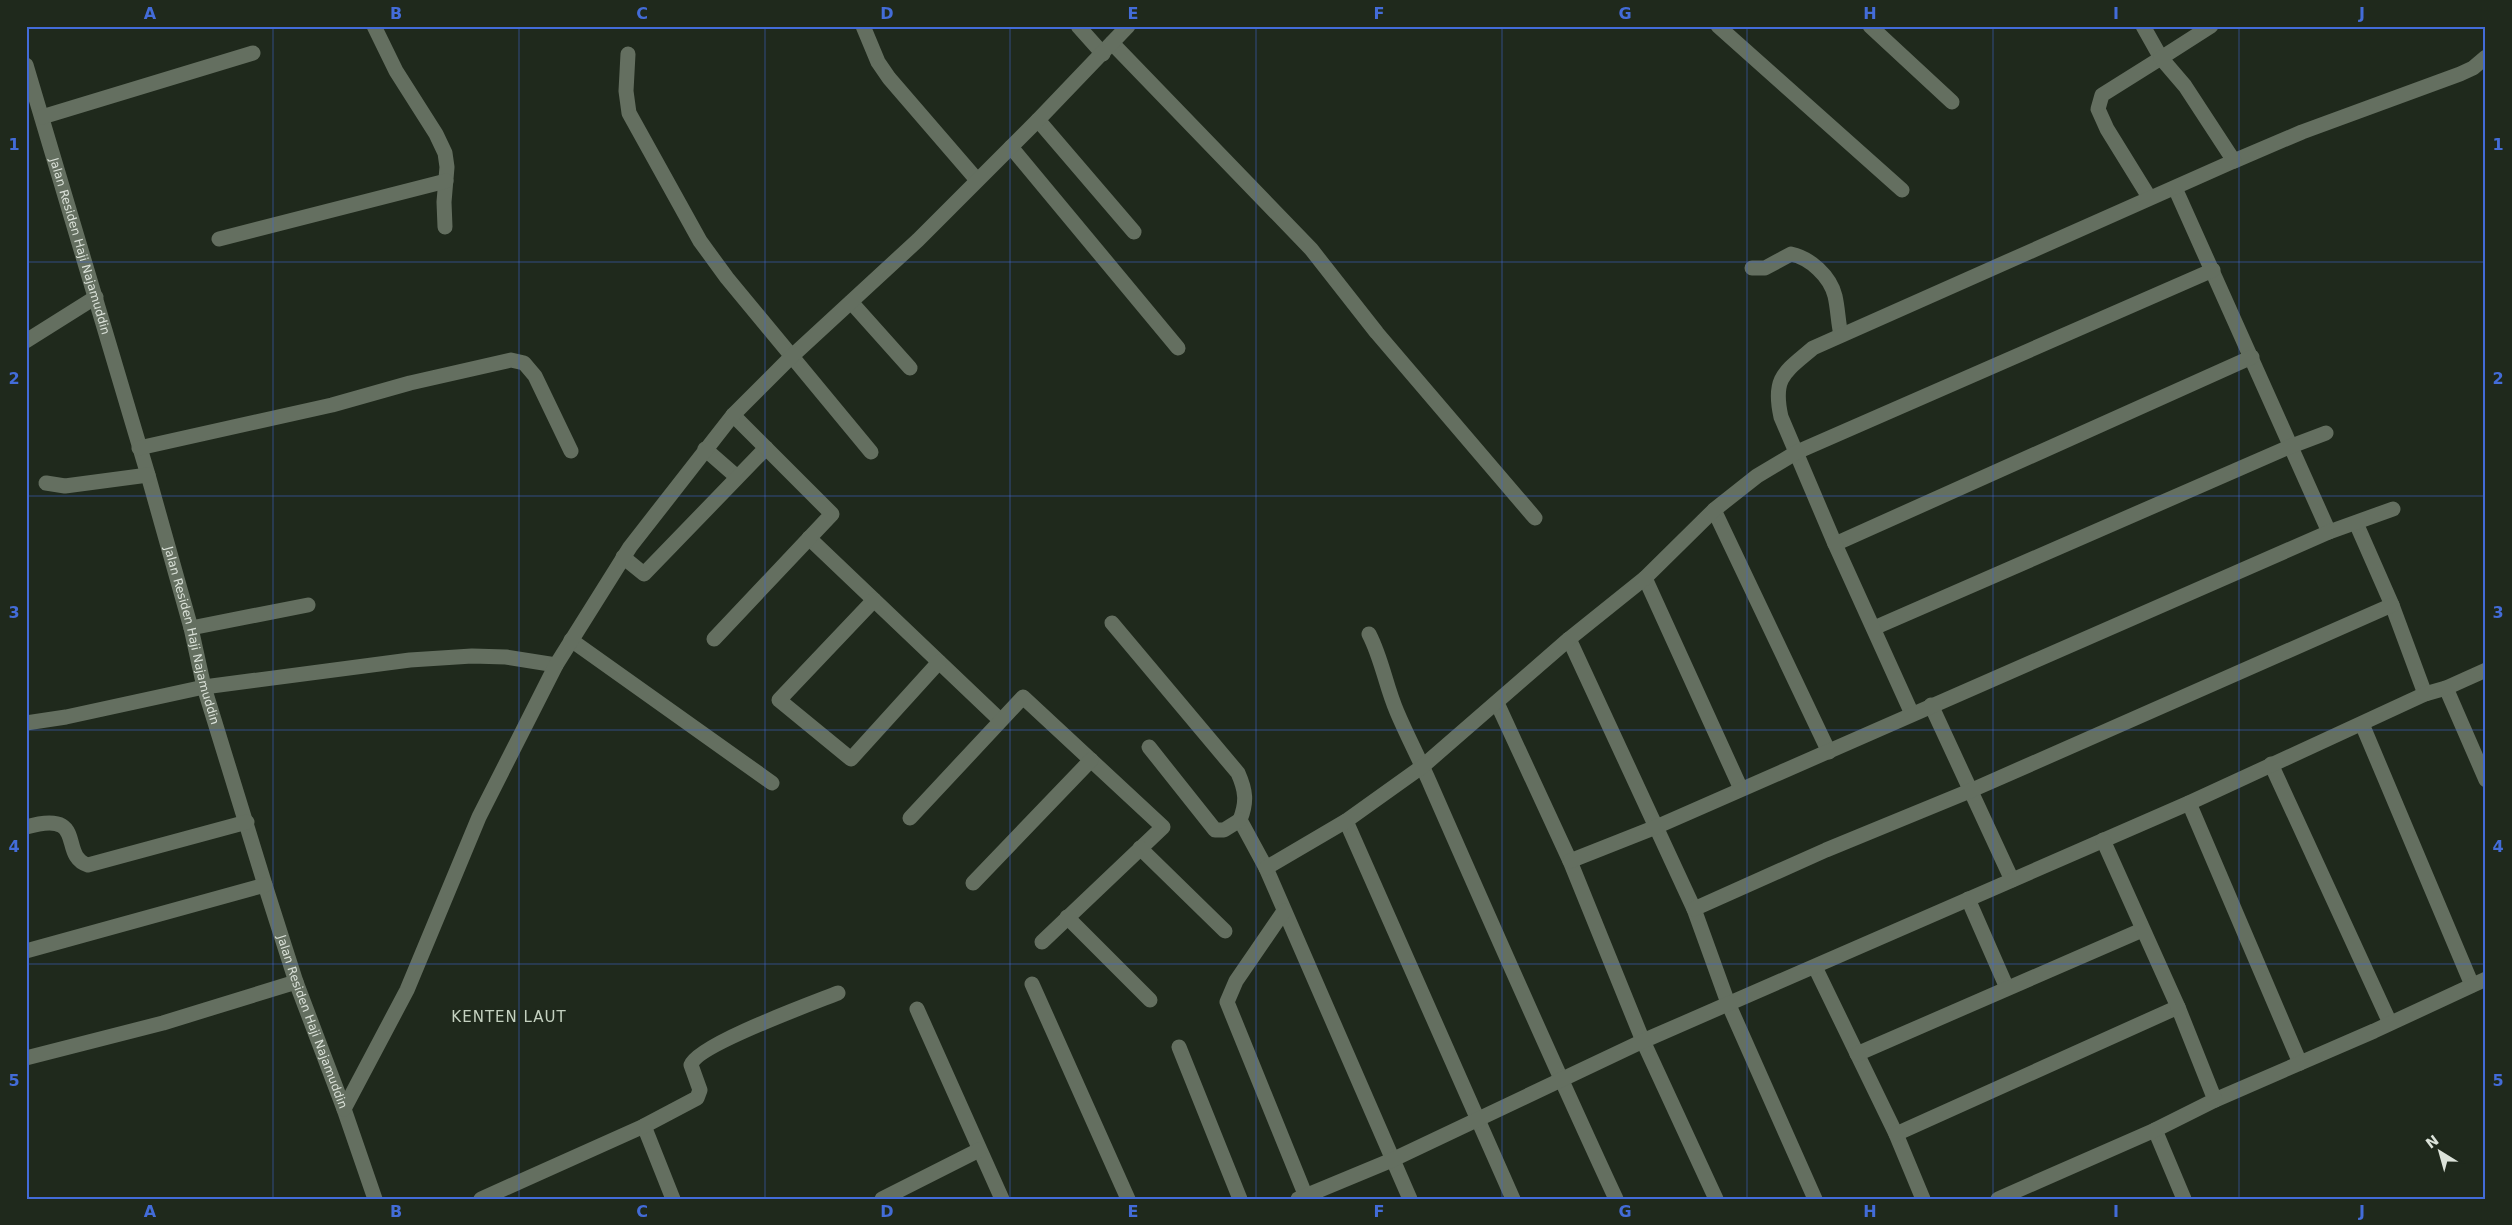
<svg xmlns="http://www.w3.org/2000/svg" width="2512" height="1225" font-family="'DejaVu Sans',sans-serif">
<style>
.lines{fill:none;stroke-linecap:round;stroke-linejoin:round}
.minor{stroke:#646f60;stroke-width:15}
.grid{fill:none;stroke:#436cd8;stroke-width:1;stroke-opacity:0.55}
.labels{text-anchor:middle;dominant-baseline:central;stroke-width:4;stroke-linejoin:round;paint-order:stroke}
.street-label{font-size:12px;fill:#dbe2d9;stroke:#1f291c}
.quarter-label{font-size:15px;letter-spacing:1px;fill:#c4d1c0;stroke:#1f291c}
.neatline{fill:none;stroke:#436cd8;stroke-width:2}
.grid-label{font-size:16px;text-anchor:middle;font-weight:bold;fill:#436cd8}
</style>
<rect width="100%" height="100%" fill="#1f291c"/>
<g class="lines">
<!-- minor -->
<g class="minor">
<path d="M 374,26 L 396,71 L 436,134 L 445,153 L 447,167 L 444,202 L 445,227"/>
<path d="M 863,26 L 878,62 L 889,78 L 977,180"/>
<path d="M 1078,26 L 1103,54"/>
<path d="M 1718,26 L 1902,190"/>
<path d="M 1870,26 L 1952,102"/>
<path d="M 2143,26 L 2161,58 L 2102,95 L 2098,109 L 2107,129 L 2149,197"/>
<path d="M 1112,43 L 1311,249 L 1377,333 L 1535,518"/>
<path d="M 628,54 L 626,91 L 629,113 L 700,241 L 727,278 L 871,452"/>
<path id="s1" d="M 26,65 L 148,475 L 191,628 L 204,687 L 265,885 L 296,982 L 344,1109 L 375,1199"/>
<path d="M 42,117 L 253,53"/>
<path d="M 1038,120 L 1134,232"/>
<path d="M 1011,147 L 1178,348"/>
<path d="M 2234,161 L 2302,132 L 2460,74 L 2473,68 L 2486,57"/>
<path d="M 2175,188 L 2329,532"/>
<path d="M 219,239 L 446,181"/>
<path d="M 1752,268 L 1765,268 L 1791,254 C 1810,258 1830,276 1835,296 C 1838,309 1838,322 1841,335"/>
<path d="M 851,302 L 910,368"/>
<path d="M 26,341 L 96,297"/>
<path d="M 139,448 L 332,405 L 410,383 L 511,360 L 524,363 L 535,376 L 571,451"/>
<path d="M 705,449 L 737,477"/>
<path d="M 46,483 L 65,486 L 148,475"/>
<path d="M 1714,510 L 1829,752"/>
<path d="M 2356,523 L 2392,605 L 2425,694"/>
<path d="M 809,538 L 1000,720"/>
<path d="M 1835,544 L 2252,357"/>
<path d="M 623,557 L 644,574 L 766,448"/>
<path d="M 1645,578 L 1741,789"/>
<path d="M 874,600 L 779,700 L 851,759 L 939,662"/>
<path d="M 1112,623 L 1238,773 C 1246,791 1247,802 1240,820 L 1266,868 L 1410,1199"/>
<path d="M 191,628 L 308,605"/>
<path d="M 1874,628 L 2289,447 L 2326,433"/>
<path d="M 1369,634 C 1382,659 1386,687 1397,712 C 1408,738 1421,762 1432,788 C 1492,925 1553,1063 1616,1199"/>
<path d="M 714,639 L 832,514 L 733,415"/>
<path d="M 1569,639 L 1694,909 L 1728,1003 L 1815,1199"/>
<path d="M 571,640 L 772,783"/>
<path d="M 2446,688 L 2486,780"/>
<path d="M 1497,703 L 1570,861 L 1643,1041 L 1716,1199"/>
<path d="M 1931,705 L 2012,880"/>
<path d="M 1912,714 L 1835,544 L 1781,417 C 1772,377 1785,372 1813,348 L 2234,161 L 2185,86 L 2161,58 L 2211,26"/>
<path d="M 26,723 L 66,717 L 204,687 L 410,660 L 472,656 L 506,657 L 556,665"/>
<path d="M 2362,724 L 2472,985"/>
<path d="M 1149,747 L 1215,830 L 1224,830 L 1240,820"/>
<path d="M 2271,764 L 2390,1023"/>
<path d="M 2189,803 L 2300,1063"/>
<path d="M 910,818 L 1023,697 L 1163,827 L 1042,942"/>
<path d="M 1346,821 L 1513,1199"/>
<path d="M 26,827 C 89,809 58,856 88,865 L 247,822"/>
<path d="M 1140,848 L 1225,931"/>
<path d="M 1570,861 L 1656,827 L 2329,532 L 2393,509"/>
<path d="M 1266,868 L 1346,821 L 1423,766 L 1569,639 L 1645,578 L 1714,510 L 1757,476 L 1797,452 L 2213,270"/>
<path d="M 973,883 L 1091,760"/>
<path d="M 1968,899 L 2007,988"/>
<path d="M 1694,909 L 1826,850 L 1972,790 L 2392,605"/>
<path d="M 1284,911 L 1236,981 L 1227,1002 L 1307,1199"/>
<path d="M 1067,917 L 1150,1000"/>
<path d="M 26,951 L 265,885"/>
<path d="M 1815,967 L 1896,1134 L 1923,1199"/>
<path d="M 1032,984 L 1128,1199"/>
<path d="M 917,1009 L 1002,1199"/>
<path d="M 1179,1047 L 1240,1199"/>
<path d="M 1857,1054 L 2142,930"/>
<path d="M 26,1058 L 163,1023 L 296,982"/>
<path d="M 2215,1100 L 2374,1031 L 2486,979"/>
<path d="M 344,1109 L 407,990 L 479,817 L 556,665 L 630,547 L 733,415 L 790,358 L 918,240 L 1038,120 L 1128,26"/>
<path d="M 644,1126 L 673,1199"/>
<path d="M 2155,1130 L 2184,1199"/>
<path d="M 1896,1134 L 2178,1007"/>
<path d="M 481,1199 L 644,1126 L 697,1098 L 700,1090 L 691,1065 C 697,1045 813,1003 838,993"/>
<path d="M 882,1199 L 979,1150"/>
<path d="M 1298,1199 L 1392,1160 L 1643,1041 L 2189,803 L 2425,694 L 2446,688 L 2486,670"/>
<path d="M 1998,1199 L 2155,1130 L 2215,1100 L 2178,1007 L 2103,840"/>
</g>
</g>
<!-- grid -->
<path class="grid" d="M 273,26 L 273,1199M 519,26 L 519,1199M 765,26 L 765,1199M 1010,26 L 1010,1199M 1256,26 L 1256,1199M 1502,26 L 1502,1199M 1747,26 L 1747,1199M 1993,26 L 1993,1199M 2239,26 L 2239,1199M 26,262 L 2486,262M 26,496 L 2486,496M 26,730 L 2486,730M 26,964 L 2486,964"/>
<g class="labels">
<!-- street labels -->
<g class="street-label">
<text stroke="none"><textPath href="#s1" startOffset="189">Jalan Residen Haji Najamuddin</textPath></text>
<text stroke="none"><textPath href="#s1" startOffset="594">Jalan Residen Haji Najamuddin</textPath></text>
<text stroke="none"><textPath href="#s1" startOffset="999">Jalan Residen Haji Najamuddin</textPath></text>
</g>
<!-- quarter labels -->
<g class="quarter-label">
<text x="509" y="1017">KENTEN LAUT</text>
</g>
</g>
<!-- border -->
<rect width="2512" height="1225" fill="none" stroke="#1f291c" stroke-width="55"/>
<!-- north arrow -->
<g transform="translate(2440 1152) rotate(323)" stroke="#1f291c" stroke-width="4" paint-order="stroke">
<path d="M0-4L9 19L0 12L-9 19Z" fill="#dbe2d9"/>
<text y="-8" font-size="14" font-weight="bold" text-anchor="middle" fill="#dbe2d9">N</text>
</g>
<rect x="28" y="28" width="2456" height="1170" class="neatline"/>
<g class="grid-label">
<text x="150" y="19">A</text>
<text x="396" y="19">B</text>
<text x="642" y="19">C</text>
<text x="887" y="19">D</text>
<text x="1133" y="19">E</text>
<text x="1379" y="19">F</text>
<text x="1625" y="19">G</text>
<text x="1870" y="19">H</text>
<text x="2116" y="19">I</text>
<text x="2362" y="19">J</text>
<text x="14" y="150">1</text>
<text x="2498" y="150">1</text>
<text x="14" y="384">2</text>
<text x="2498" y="384">2</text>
<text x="14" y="618">3</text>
<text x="2498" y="618">3</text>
<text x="14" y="852">4</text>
<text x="2498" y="852">4</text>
<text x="14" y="1086">5</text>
<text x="2498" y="1086">5</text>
<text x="150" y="1217">A</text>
<text x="396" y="1217">B</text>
<text x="642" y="1217">C</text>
<text x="887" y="1217">D</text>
<text x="1133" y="1217">E</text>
<text x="1379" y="1217">F</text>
<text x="1625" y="1217">G</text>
<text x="1870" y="1217">H</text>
<text x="2116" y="1217">I</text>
<text x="2362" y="1217">J</text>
</g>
</svg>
